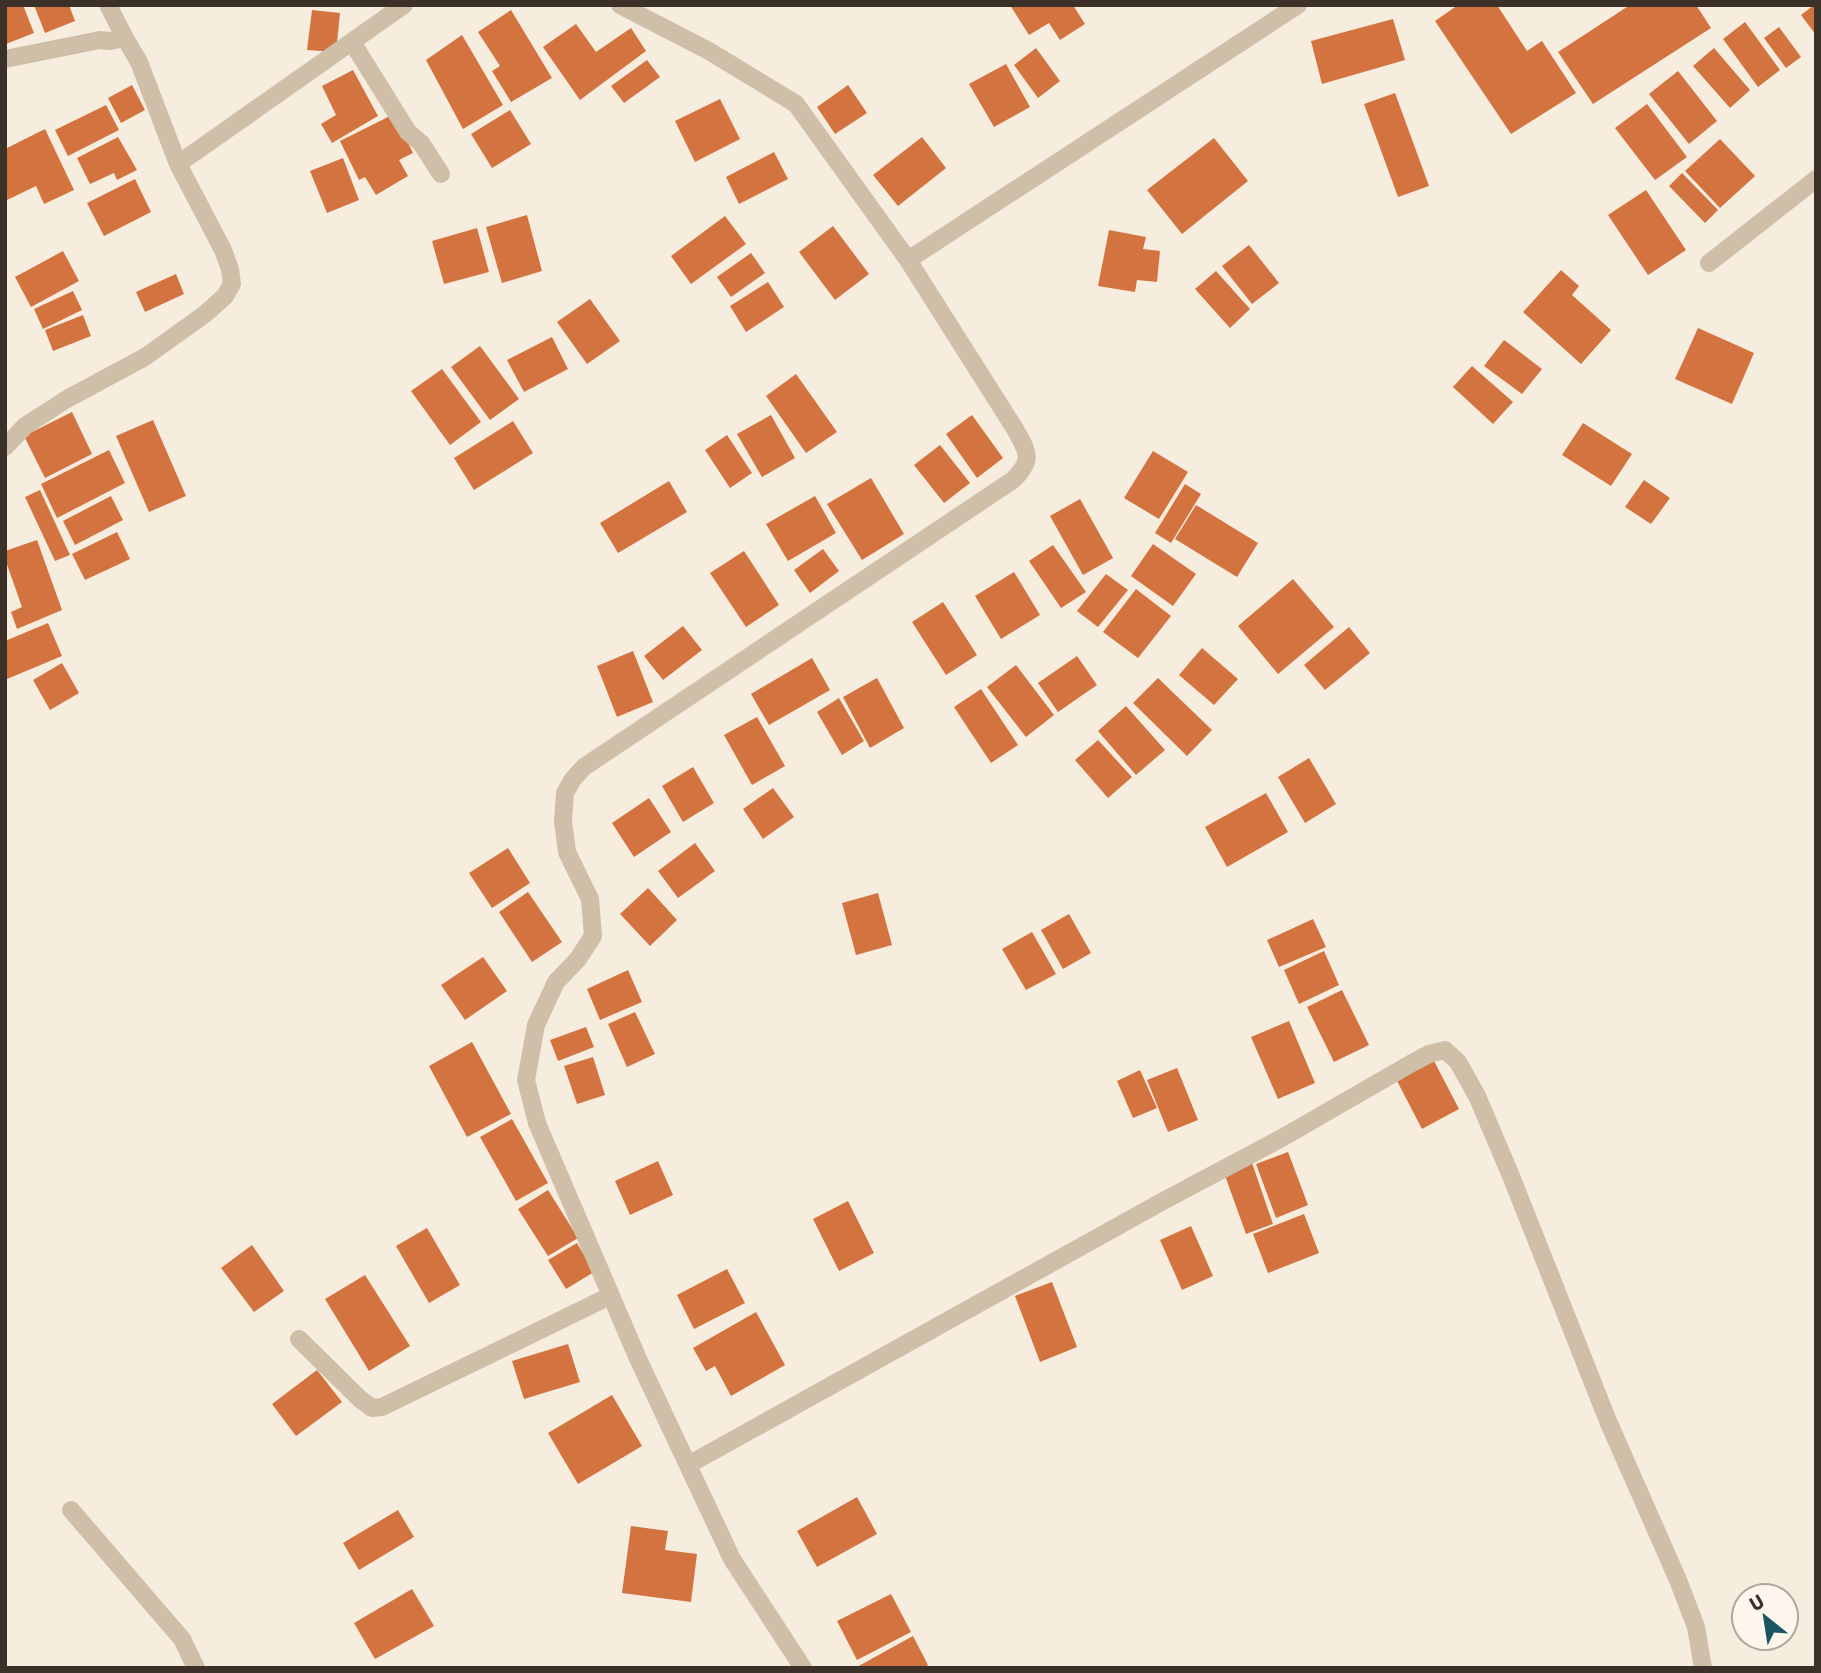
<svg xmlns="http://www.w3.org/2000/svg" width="1821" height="1673" font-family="Jost,sans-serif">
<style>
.building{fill:#d3733f}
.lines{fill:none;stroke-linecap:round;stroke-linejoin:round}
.minor{stroke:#d0bfa8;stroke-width:18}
</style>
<rect width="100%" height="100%" fill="#f6eddf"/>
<!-- building -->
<path class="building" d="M 5,5 L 23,5 L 34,33 L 6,44 Z
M 34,5 L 69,5 L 75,21 L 45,33 Z
M 1010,5 L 1073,5 L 1085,24 L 1060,40 L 1049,23 L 1029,35 Z
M 1458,5 L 1497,5 L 1527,51 L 1542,41 L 1576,93 L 1511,134 L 1435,21 Z
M 1630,5 L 1696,5 L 1711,28 L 1593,104 L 1558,52 Z
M 1814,5 L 1816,5 L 1816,35 L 1801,15 Z
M 312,10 L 340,13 L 336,52 L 307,50 Z
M 511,10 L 552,78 L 511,102 L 492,71 L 500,66 L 478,32 Z
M 1393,19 L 1405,60 L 1322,84 L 1311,41 Z
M 1745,22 L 1780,70 L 1758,87 L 1723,39 Z
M 576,24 L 596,52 L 631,28 L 646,51 L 580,100 L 543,47 Z
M 1779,27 L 1801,57 L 1786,68 L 1764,38 Z
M 462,35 L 503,105 L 463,129 L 426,60 Z
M 1036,48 L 1060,81 L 1038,98 L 1014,65 Z
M 1714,48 L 1750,90 L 1730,108 L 1693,66 Z
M 647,60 L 660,77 L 624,103 L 611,86 Z
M 1006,64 L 1030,107 L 994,127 L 969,84 Z
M 353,70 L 378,116 L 332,143 L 321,124 L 336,115 L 322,86 Z
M 1678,71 L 1717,121 L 1689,144 L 1649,94 Z
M 132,85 L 145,110 L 121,123 L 108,98 Z
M 848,85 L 867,113 L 835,134 L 817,107 Z
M 1395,93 L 1429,186 L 1398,197 L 1364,104 Z
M 720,99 L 740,139 L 695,162 L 675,121 Z
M 1647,104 L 1687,157 L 1655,180 L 1615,128 Z
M 106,105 L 119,130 L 68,156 L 55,130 Z
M 510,110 L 531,144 L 492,168 L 471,134 Z
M 394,114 L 413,153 L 399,160 L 408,176 L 376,195 L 365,177 L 359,180 L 340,141 Z
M 45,129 L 74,190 L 44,204 L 36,186 L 5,201 L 5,149 Z
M 118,137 L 137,170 L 117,180 L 114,173 L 90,184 L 77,158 Z
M 922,137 L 946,168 L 898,206 L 873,175 Z
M 1214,138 L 1248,181 L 1182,234 L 1147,190 Z
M 1720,139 L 1755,176 L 1720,208 L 1685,171 Z
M 774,152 L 788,179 L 739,204 L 726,177 Z
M 343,158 L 359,200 L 327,213 L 310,171 Z
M 1682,173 L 1718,210 L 1705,223 L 1669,186 Z
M 135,179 L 151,212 L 104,236 L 87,203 Z
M 1646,190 L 1686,250 L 1648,275 L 1608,215 Z
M 527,215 L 542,271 L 502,283 L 486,227 Z
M 725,216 L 746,244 L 691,284 L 671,256 Z
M 833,226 L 869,274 L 835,300 L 799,252 Z
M 477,228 L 489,272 L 444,284 L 432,241 Z
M 1109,230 L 1146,237 L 1143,249 L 1160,251 L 1157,282 L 1137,280 L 1135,292 L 1098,286 Z
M 1249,245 L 1279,283 L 1252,304 L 1222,266 Z
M 63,251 L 79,281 L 31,307 L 15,277 Z
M 751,253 L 765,273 L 731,297 L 717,277 Z
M 1561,270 L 1579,286 L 1572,295 L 1611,330 L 1581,364 L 1523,312 Z
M 1216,271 L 1250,309 L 1230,328 L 1195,289 Z
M 176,274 L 184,294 L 145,312 L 136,292 Z
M 768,282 L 784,307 L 746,332 L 730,306 Z
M 73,291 L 82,310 L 43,329 L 34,309 Z
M 590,299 L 620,341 L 587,364 L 557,322 Z
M 83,315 L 91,336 L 53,351 L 45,330 Z
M 1698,328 L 1754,353 L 1732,404 L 1675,379 Z
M 552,337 L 568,369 L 524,392 L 507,360 Z
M 1504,340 L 1542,369 L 1522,394 L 1484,366 Z
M 480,346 L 519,399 L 490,420 L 451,367 Z
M 1472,366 L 1513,402 L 1493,424 L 1453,387 Z
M 442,369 L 481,422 L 450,445 L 411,391 Z
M 796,374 L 837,432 L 806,453 L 766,396 Z
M 72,412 L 92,454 L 45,478 L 24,436 Z
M 771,415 L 795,458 L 762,477 L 737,434 Z
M 972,415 L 1003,458 L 977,478 L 946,434 Z
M 153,420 L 186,496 L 149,512 L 116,436 Z
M 513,421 L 533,453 L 474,490 L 454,458 Z
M 1583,423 L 1632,454 L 1611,486 L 1562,455 Z
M 727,435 L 752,473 L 730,488 L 705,450 Z
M 940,445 L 970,483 L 944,503 L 914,465 Z
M 109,450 L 125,483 L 57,518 L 41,484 Z
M 1153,451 L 1188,472 L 1159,519 L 1124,498 Z
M 871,478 L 904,534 L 862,560 L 827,504 Z
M 1644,480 L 1670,498 L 1651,524 L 1625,507 Z
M 669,481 L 687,512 L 618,553 L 600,523 Z
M 1185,484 L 1201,494 L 1171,543 L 1155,533 Z
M 40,490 L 70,555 L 55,561 L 25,497 Z
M 111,496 L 123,520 L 75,545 L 63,521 Z
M 815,496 L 836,533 L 788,561 L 766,524 Z
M 1080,499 L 1113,558 L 1083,575 L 1050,516 Z
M 1196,505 L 1258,543 L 1237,577 L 1175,539 Z
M 117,532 L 130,559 L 85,580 L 72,554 Z
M 37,540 L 62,610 L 17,629 L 11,612 L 22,607 L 5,559 L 5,551 Z
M 1153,544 L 1196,574 L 1173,606 L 1131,576 Z
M 1053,545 L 1086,592 L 1061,608 L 1029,561 Z
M 823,549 L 839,571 L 810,593 L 794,570 Z
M 744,551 L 779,605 L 746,627 L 710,573 Z
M 1014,572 L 1040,615 L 1001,639 L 975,596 Z
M 1106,574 L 1128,590 L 1098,627 L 1077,611 Z
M 1293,579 L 1334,627 L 1278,674 L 1238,626 Z
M 1136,589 L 1171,616 L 1138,658 L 1103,632 Z
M 943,602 L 977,655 L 946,675 L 912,622 Z
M 48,623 L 62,656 L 7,679 L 5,674 L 5,641 Z
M 683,626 L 702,650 L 663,680 L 644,656 Z
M 1349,627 L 1370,653 L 1325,690 L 1304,665 Z
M 1202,648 L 1238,679 L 1214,705 L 1179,675 Z
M 633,651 L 653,702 L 617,717 L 597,666 Z
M 1077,656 L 1097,685 L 1058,712 L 1038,683 Z
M 812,658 L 830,690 L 769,725 L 751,694 Z
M 62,663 L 79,693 L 50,710 L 33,680 Z
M 1016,665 L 1054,715 L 1026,737 L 987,687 Z
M 877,678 L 904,728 L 870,748 L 843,697 Z
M 1158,678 L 1212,730 L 1187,756 L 1133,703 Z
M 981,689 L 1018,745 L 991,763 L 954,707 Z
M 839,698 L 864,741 L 842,755 L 817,712 Z
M 1126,706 L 1165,750 L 1136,775 L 1098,731 Z
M 757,717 L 785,766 L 752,785 L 724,735 Z
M 1098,740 L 1132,777 L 1108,798 L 1075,760 Z
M 1309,758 L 1336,804 L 1305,823 L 1278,777 Z
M 693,767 L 714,803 L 683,822 L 662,786 Z
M 773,788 L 794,817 L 763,839 L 743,809 Z
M 1266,793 L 1288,832 L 1227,867 L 1205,827 Z
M 649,798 L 671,832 L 634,857 L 612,823 Z
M 695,843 L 715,871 L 678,898 L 658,871 Z
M 508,848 L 530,883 L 492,908 L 469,873 Z
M 648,888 L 677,920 L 650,946 L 620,914 Z
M 528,892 L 562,942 L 532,962 L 499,912 Z
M 878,893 L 892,945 L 856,955 L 842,903 Z
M 1069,914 L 1091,953 L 1063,969 L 1041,930 Z
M 1313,919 L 1326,947 L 1279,967 L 1267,940 Z
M 1032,932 L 1056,974 L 1026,990 L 1002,949 Z
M 1324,951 L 1339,985 L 1299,1004 L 1284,970 Z
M 483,957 L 507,991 L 465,1020 L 441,985 Z
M 628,970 L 642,1002 L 600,1020 L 587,989 Z
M 1342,990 L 1369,1045 L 1334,1062 L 1307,1007 Z
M 635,1012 L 655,1054 L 627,1067 L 608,1024 Z
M 1289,1021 L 1315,1083 L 1278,1099 L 1251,1037 Z
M 586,1027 L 594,1047 L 558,1061 L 550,1040 Z
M 472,1042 L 511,1114 L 467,1137 L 429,1066 Z
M 593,1057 L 605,1095 L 577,1104 L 564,1066 Z
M 1433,1059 L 1459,1109 L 1422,1129 L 1396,1079 Z
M 1177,1068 L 1198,1120 L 1168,1132 L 1147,1080 Z
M 1140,1070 L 1157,1108 L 1133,1118 L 1117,1081 Z
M 512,1119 L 548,1183 L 516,1201 L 480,1137 Z
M 1288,1152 L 1308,1205 L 1276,1218 L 1256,1164 Z
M 1251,1160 L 1273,1224 L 1246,1234 L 1223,1170 Z
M 658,1161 L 673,1195 L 630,1215 L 615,1181 Z
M 548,1190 L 578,1238 L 548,1256 L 518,1209 Z
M 848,1201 L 874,1253 L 839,1271 L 813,1219 Z
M 1304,1214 L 1319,1253 L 1268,1273 L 1253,1234 Z
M 1191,1226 L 1213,1276 L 1182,1290 L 1160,1240 Z
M 427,1228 L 460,1285 L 429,1303 L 396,1246 Z
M 577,1243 L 594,1272 L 566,1289 L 548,1260 Z
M 252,1245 L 284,1291 L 254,1312 L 221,1268 Z
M 727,1269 L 745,1303 L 694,1329 L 677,1295 Z
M 365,1275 L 410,1346 L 369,1371 L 325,1299 Z
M 1052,1282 L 1077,1347 L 1040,1362 L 1015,1296 Z
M 756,1312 L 785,1365 L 731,1396 L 715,1366 L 706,1371 L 693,1348 Z
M 568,1344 L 580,1382 L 524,1399 L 512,1361 Z
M 317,1370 L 342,1402 L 296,1436 L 272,1404 Z
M 612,1395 L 642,1446 L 578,1484 L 548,1433 Z
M 857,1497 L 877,1534 L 817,1567 L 797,1531 Z
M 398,1510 L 414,1537 L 359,1570 L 343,1543 Z
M 631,1526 L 668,1531 L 665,1550 L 697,1554 L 691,1602 L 622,1593 Z
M 412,1589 L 434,1626 L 375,1659 L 354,1623 Z
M 891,1594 L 911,1632 L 857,1660 L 837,1621 Z
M 913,1636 L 928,1665 L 923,1668 L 855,1668 Z"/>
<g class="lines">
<!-- minor -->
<path class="minor" d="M 108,5 L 125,38
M 620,5 L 709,51 L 796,104 L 908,260 L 1015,429 C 1028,453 1034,459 1013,480 L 584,767 L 573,779 L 565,793 L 563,821 L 567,852 L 590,899 L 593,936 L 578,959 L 556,982 L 536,1025 L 526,1080 L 537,1123 L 639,1361 L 732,1559 L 803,1668
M 352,42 L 408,132 L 421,143 L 441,174
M 5,59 L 100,40 L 110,41 L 125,38 L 139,62 L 178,164 L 223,250 L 230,269 L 232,284 L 225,296 L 205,314 L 145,357 L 67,399 L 25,426 L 5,447
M 178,164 L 404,5
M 908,260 L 1298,5
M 1709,263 L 1816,179
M 299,1339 L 360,1399 L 372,1408 L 382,1407 L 610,1296
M 688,1465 L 1165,1200 L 1280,1139 L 1412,1063 L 1429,1054 L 1445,1050 L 1458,1062 L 1477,1096 L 1511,1176 L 1608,1421 L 1678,1580 L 1696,1627 L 1703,1668
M 71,1510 L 182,1639 L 196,1668"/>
</g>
<!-- border -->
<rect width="1821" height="1673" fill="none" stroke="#3c3129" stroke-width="14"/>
<!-- north arrow -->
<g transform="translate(1765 1617) rotate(330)"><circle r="33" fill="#fcf6ec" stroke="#afa79e" stroke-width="2"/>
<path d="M0-5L12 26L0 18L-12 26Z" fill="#195663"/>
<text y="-10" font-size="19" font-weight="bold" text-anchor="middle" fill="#3c3129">U</text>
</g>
</svg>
